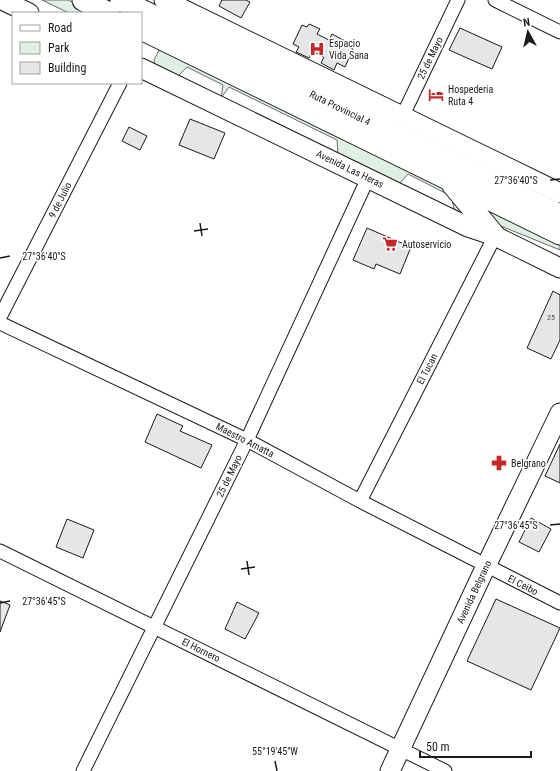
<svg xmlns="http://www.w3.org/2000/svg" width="560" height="771" font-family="'Roboto Condensed',sans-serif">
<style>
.green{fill:#e0efe3;stroke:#6a6a6a}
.building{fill:#e6e6e6;stroke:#1a1a1a}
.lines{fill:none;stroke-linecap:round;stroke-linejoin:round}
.street-casing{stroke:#1a1a1a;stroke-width:15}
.secondary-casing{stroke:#1a1a1a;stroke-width:21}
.primary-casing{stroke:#1a1a1a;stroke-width:23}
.street{stroke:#fff;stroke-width:13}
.secondary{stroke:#fff;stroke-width:19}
.primary{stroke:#fff;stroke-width:21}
.ticks{fill:none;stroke:#1a1a1a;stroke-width:1.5}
.labels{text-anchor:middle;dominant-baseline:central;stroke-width:3;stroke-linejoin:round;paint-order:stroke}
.number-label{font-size:8px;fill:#4d4d4d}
.poi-label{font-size:10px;fill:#1a1a1a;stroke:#fff;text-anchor:start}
.street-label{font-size:10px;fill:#1a1a1a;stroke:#fff}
.ticks-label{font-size:10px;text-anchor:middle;fill:#1a1a1a;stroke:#fff;stroke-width:3;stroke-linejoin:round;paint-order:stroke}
</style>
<rect width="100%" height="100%" fill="#fff"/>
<!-- green -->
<path class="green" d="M 42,0 L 68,0 L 95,13 L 69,13 Z
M 161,49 L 450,188 L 474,218 L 455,212 L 451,196 L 408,174 L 399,184 L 338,154 L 337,140 L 229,87 L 221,98 L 223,85 L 187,67 L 177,77 L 155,66 L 154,60 L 159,50 Z
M 481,206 L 560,241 L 560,250 L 491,222 Z"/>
<!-- building -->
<path class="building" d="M 222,0 L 246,0 L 250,2 L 241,18 L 219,6 Z
M 309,24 L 320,29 L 317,34 L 329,40 L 332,34 L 347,42 L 346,45 L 353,49 L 345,67 L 337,63 L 334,70 L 321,63 L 324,57 L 312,51 L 309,58 L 296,52 L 299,47 L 293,44 L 302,25 L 307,27 Z
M 460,28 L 502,47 L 492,69 L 449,50 Z
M 190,119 L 225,133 L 214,159 L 179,145 Z
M 129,127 L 147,136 L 140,150 L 122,141 Z
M 367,228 L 411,247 L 400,274 L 376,264 L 374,269 L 353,260 Z
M 553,291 L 560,295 L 560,340 L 551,359 L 527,348 Z
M 157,414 L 183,426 L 180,431 L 212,445 L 201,468 L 145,442 Z
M 560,444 L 560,483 L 545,476 Z
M 531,518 L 551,529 L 539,552 L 519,542 Z
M 67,519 L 94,530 L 83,558 L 56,547 Z
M 496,599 L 560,628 L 531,690 L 467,661 Z
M 0,601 L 10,605 L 0,632 Z
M 237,602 L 259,613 L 245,639 L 225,629 Z"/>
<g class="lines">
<!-- street casing -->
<g class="street-casing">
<path id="street" d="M 495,0 L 560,32
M 402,117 L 458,0
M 0,317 L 120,83
M 0,323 L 247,440 L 360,501 L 560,603
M 360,501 L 495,236
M 0,551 L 445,771
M 83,771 L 247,440 L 368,178"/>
</g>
<!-- secondary casing -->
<g class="secondary-casing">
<path id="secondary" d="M 2,0 L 29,13
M 164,0 L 560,193
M 141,68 L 468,227 L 495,236 L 560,268
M 390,771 L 486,566 L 560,413"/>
</g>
<!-- primary casing -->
<g class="primary-casing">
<path id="primary" d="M 83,0 L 109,13
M 121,0 L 560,215
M 141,29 L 560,234
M 452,184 L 495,236"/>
</g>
<!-- street -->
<use href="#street" class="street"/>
<!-- secondary -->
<use href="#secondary" class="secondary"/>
<!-- primary -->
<use href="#primary" class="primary"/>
</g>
<!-- ticks -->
<path class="ticks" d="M 550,180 L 560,179M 200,223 L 202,236M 194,231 L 208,229M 0,258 L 10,256M 550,525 L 560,524M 247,561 L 249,575M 241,569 L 255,567M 0,603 L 10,601M 275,761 L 277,771"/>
<!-- icons -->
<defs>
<g id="hospital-bare" transform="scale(1.2)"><path d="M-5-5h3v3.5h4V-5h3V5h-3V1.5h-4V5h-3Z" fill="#c62828" stroke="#fff" stroke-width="2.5" paint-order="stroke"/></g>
<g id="hotel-bare" transform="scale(1.2)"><path d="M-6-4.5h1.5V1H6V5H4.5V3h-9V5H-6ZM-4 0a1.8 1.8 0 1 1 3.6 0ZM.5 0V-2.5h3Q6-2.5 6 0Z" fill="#c62828" stroke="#fff" stroke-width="2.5" paint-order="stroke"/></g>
<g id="supermarket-bare" transform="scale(1.2)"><path d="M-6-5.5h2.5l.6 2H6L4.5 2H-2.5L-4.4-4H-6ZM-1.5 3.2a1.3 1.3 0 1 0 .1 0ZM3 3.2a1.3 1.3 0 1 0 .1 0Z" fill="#c62828" stroke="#fff" stroke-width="2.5" paint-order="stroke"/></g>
<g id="pharmacy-bare" transform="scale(1.2)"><path d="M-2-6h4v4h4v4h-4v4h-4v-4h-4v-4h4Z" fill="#c62828" stroke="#fff" stroke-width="2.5" paint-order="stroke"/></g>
</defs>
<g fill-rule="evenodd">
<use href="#hospital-bare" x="317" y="49"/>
<use href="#hotel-bare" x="436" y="95"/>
<use href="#supermarket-bare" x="390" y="244"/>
<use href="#pharmacy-bare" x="499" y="463"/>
</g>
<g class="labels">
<!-- number labels -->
<g class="number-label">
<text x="551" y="317">25</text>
</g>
<!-- poi labels -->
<g class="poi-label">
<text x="329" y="43">Espacio<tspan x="329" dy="12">Vida Sana</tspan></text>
<text x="448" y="89">Hospederia<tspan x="448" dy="12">Ruta 4</tspan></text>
<text x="402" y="244">Autoservicio</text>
<text x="511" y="463">Belgrano</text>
</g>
<!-- street labels -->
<g class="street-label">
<text transform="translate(430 58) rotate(-64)">25 de Mayo</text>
<text transform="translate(340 108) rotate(26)">Ruta Provincial 4</text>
<text transform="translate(350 169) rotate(26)">Avenida Las Heras</text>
<text transform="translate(60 200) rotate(-63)">9 de Julio</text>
<text transform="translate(427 369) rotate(-63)">El Tucan</text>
<text transform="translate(245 440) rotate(27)">Maestro Amatta</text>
<text transform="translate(229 476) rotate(-64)">25 de Mayo</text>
<text transform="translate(523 585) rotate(27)">El Ceibo</text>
<text transform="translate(474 592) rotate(-65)">Avenida Belgrano</text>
<text transform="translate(201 650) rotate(26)">El Hornero</text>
</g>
</g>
<g class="ticks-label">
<text x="516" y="184">27°36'40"S</text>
<text x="44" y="260">27°36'40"S</text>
<text x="516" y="529">27°36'45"S</text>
<text x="44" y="605">27°36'45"S</text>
<text x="275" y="755">55°19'45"W</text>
</g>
<!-- legend -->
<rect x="12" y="12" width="130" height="72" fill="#ffffff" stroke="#a3a3a3"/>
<rect x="20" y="25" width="20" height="6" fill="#ffffff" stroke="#a3a3a3"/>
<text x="48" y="32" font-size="12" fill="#1a1a1a">Road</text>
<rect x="20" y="42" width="20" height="12" fill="#e0efe3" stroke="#a3a3a3"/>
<text x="48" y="52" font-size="12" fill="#1a1a1a">Park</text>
<rect x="20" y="62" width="20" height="12" fill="#e6e6e6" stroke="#a3a3a3"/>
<text x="48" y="72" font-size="12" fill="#1a1a1a">Building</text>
<!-- north arrow -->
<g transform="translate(528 32) rotate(352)" stroke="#ffffff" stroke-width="3" paint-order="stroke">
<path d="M0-3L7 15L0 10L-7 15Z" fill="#1a1a1a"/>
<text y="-6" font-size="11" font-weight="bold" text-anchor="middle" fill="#1a1a1a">N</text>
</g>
<!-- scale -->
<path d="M420 751v6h111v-6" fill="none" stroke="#1a1a1a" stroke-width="2"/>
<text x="426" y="751" font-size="12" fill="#1a1a1a" stroke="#ffffff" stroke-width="3" paint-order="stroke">50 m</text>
</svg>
